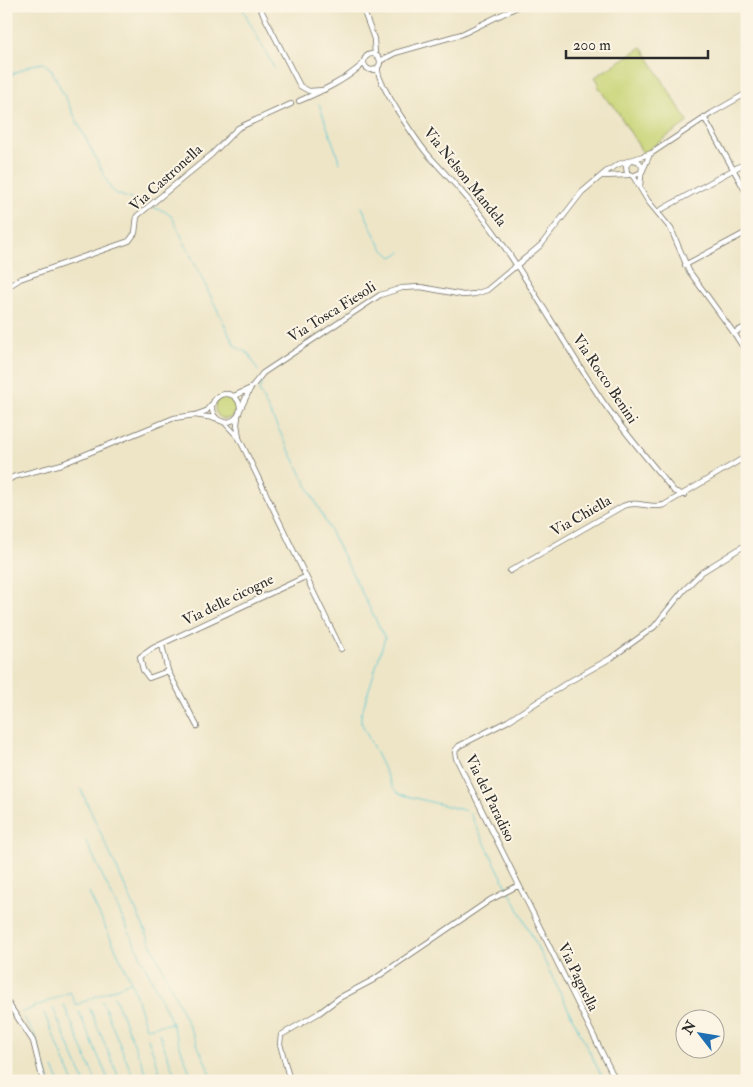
<svg xmlns="http://www.w3.org/2000/svg" width="753" height="1087" font-family="'IM FELL Double Pica',serif">
<style>
.green{fill:#c7d476;stroke:#798050}
.lines{fill:none;stroke-linecap:round;stroke-linejoin:round}
.stream{stroke:#5cc8d3;stroke-width:1}
.street-casing{stroke:#6f6c62;stroke-width:6}
.street{stroke:#fff;stroke-width:4.5}
.labels{text-anchor:middle;dominant-baseline:central;stroke-width:4;stroke-linejoin:round;paint-order:stroke}
.street-label{font-size:15px;fill:#2b2b2b;stroke:#fcf5e5}
</style>
<rect width="100%" height="100%" fill="#fcf5e5"/>
<filter id="ink" filterUnits="userSpaceOnUse"><feTurbulence type="fractalNoise" baseFrequency=".02" numOctaves="2"/><feDisplacementMap in="SourceGraphic" scale="10" xChannelSelector="R" yChannelSelector="G"/><feConvolveMatrix kernelMatrix="1 2 1 2 8 2 1 2 1" color-interpolation-filters="sRGB"/></filter>
<filter id="wash" filterUnits="userSpaceOnUse"><feTurbulence type="fractalNoise" baseFrequency=".0096" numOctaves="4" result="noise"/><feDisplacementMap in="SourceGraphic" scale="20" xChannelSelector="R" yChannelSelector="G"/><feGaussianBlur stdDeviation="1.12" result="paint"/><feColorMatrix in="noise" values="0 0 0 0 0 0 0 0 0 0 0 0 0 0 0 0 0 1.4 0 .05"/><feComposite in="paint" operator="in"/></filter>
<g filter="url(#wash)">
<rect width="100%" height="100%" fill="#eee5c7"/>
<!-- green -->
<path class="green" d="M 642,47 L 688,122 L 643,153 L 612,103 L 610,104 L 597,85 L 599,83 L 595,77 Z
M215 408a11 11 0 1 1 22 0a11 11 0 1 1-22 0Z"/>
<g class="lines">
<!-- stream -->
<path class="stream" d="M 241,6 L 274,68
M 6,77 L 32,65 L 43,63 L 51,69 L 111,189 L 117,194 L 147,205
M 319,104 L 340,163
M 151,207 L 164,211 L 172,217 L 235,346 L 249,354 L 258,371
M 362,207 L 376,238 L 383,249 L 392,257 L 401,252
M 263,379 L 259,391 L 385,638 L 361,715 L 361,722 L 393,788 L 399,794 L 467,811 L 470,814 L 508,889
M 81,790 L 214,1081
M 86,841 L 168,1014 L 193,1081
M 510,892 L 604,1081
M 89,893 L 131,981 L 146,1028 L 172,1023
M 114,996 L 149,1080
M 102,1001 L 134,1079
M 64,1005 L 96,1081
M 53,1008 L 84,1081
M 90,1009 L 120,1080
M 79,1012 L 109,1081
M 21,1013 L 70,992 L 76,1005 L 130,982
M 44,1013 L 73,1081
M 23,1018 L 35,1035 L 49,1081
M 159,1033 L 177,1081
M 148,1038 L 163,1081
M 53,1068 L 59,1081
M 117,1081 L 148,1080"/>
</g>
</g>
<g filter="url(#ink)">
<g class="lines">
<!-- street casing -->
<g class="street-casing">
<path id="street" d="M 259,6 L 300,86 L 309,91 L 324,90
M 362,6 L 374,39 L 375,54
M364 62a8 8 0 1 1 16 0a8 8 0 1 1-16 0Z
M 380,61 L 395,53 L 462,34 L 519,6
M 378,68 C 375,81 420,146 431,158 C 455,184 479,210 499,239 C 536,292 567,349 603,402 C 625,433 650,462 674,491 L 684,495
M 299,101 C 322,91 345,81 364,63
M 704,117 L 747,194
M 633,160 L 638,161 L 642,166 L 640,186
M 630,161 L 626,166 L 627,173 L 633,176 L 648,201 L 671,229 L 689,271 L 734,333 L 747,353
M 602,176 L 629,175
M 633,176 L 642,172 L 650,154
M 657,212 L 747,162
M 685,265 L 747,232
M 6,288 L 20,279 L 129,241 L 135,233 L 137,216 L 211,155 L 238,128 L 291,104
M 734,333 L 747,326
M212 408a14 14 0 1 1 28 0a14 14 0 1 1-28 0Z
M 234,396 L 249,389
M 211,405 L 206,411 L 195,415 L 214,418
M 240,410 L 250,389 L 263,373 L 380,295 L 402,288 L 421,287 L 463,295 L 475,294 L 487,290 L 541,245 L 582,192 L 607,171 L 619,164 L 652,153 L 712,113 L 747,93
M 225,423 L 239,438 L 237,424 L 238,417
M 239,438 L 341,649
M 6,482 L 13,477 L 62,464 L 174,418 L 195,415
M 510,571 L 623,506 C 637,500 650,509 664,505 L 747,456
M 162,645 L 168,671 L 197,726
M 168,671 L 149,678 L 143,670 L 140,657 L 153,648 L 305,577
M 6,1000 L 33,1041 L 43,1081
M 290,1081 L 280,1044 L 281,1035 L 319,1013 L 339,998 L 373,980 L 490,900 L 519,885
M 616,1081 L 456,758 L 455,751 L 459,746 L 508,721 L 565,684 L 611,658 L 654,627 L 683,591 L 702,572 L 747,544"/>
</g>
<!-- street -->
<use href="#street" class="street"/>
</g>
</g>
<g class="labels">
<!-- street labels -->
<g class="street-label">
<text transform="translate(465 177) rotate(51)">Via Nelson Mandela</text>
<text transform="translate(166 178) rotate(-42)">Via Castronella</text>
<text transform="translate(332 312) rotate(-32)">Via Tosca Fiesoli</text>
<text transform="translate(605 379) rotate(56)">Via Rocco Benini</text>
<text transform="translate(581 516) rotate(-30)">Via Chiella</text>
<text transform="translate(228 600) rotate(-26)">Via delle cicogne</text>
<text transform="translate(490 798) rotate(64)">Via del Paradiso</text>
<text transform="translate(578 977) rotate(64)">Via Pagnella</text>
</g>
</g>
<!-- margin -->
<rect width="753" height="1087" fill="none" stroke="#fcf5e5" stroke-width="25"/>
<!-- north arrow -->
<g transform="translate(700 1034) rotate(301)"><circle r="24" fill="#fcf5e5" stroke="#a8a49b"/>
<path d="M0-4L9 19L0 12L-9 19Z" fill="#1f6fb2"/>
<text y="-8" font-size="14" font-weight="bold" text-anchor="middle" fill="#2b2b2b">N</text>
</g>
<!-- scale -->
<path d="M566 50v8h142v-8" fill="none" stroke="#2b2b2b" stroke-width="2.5"/>
<text x="573" y="50" font-size="15" fill="#2b2b2b" stroke="#fcf5e5" stroke-width="4" paint-order="stroke">200 m</text>
</svg>
